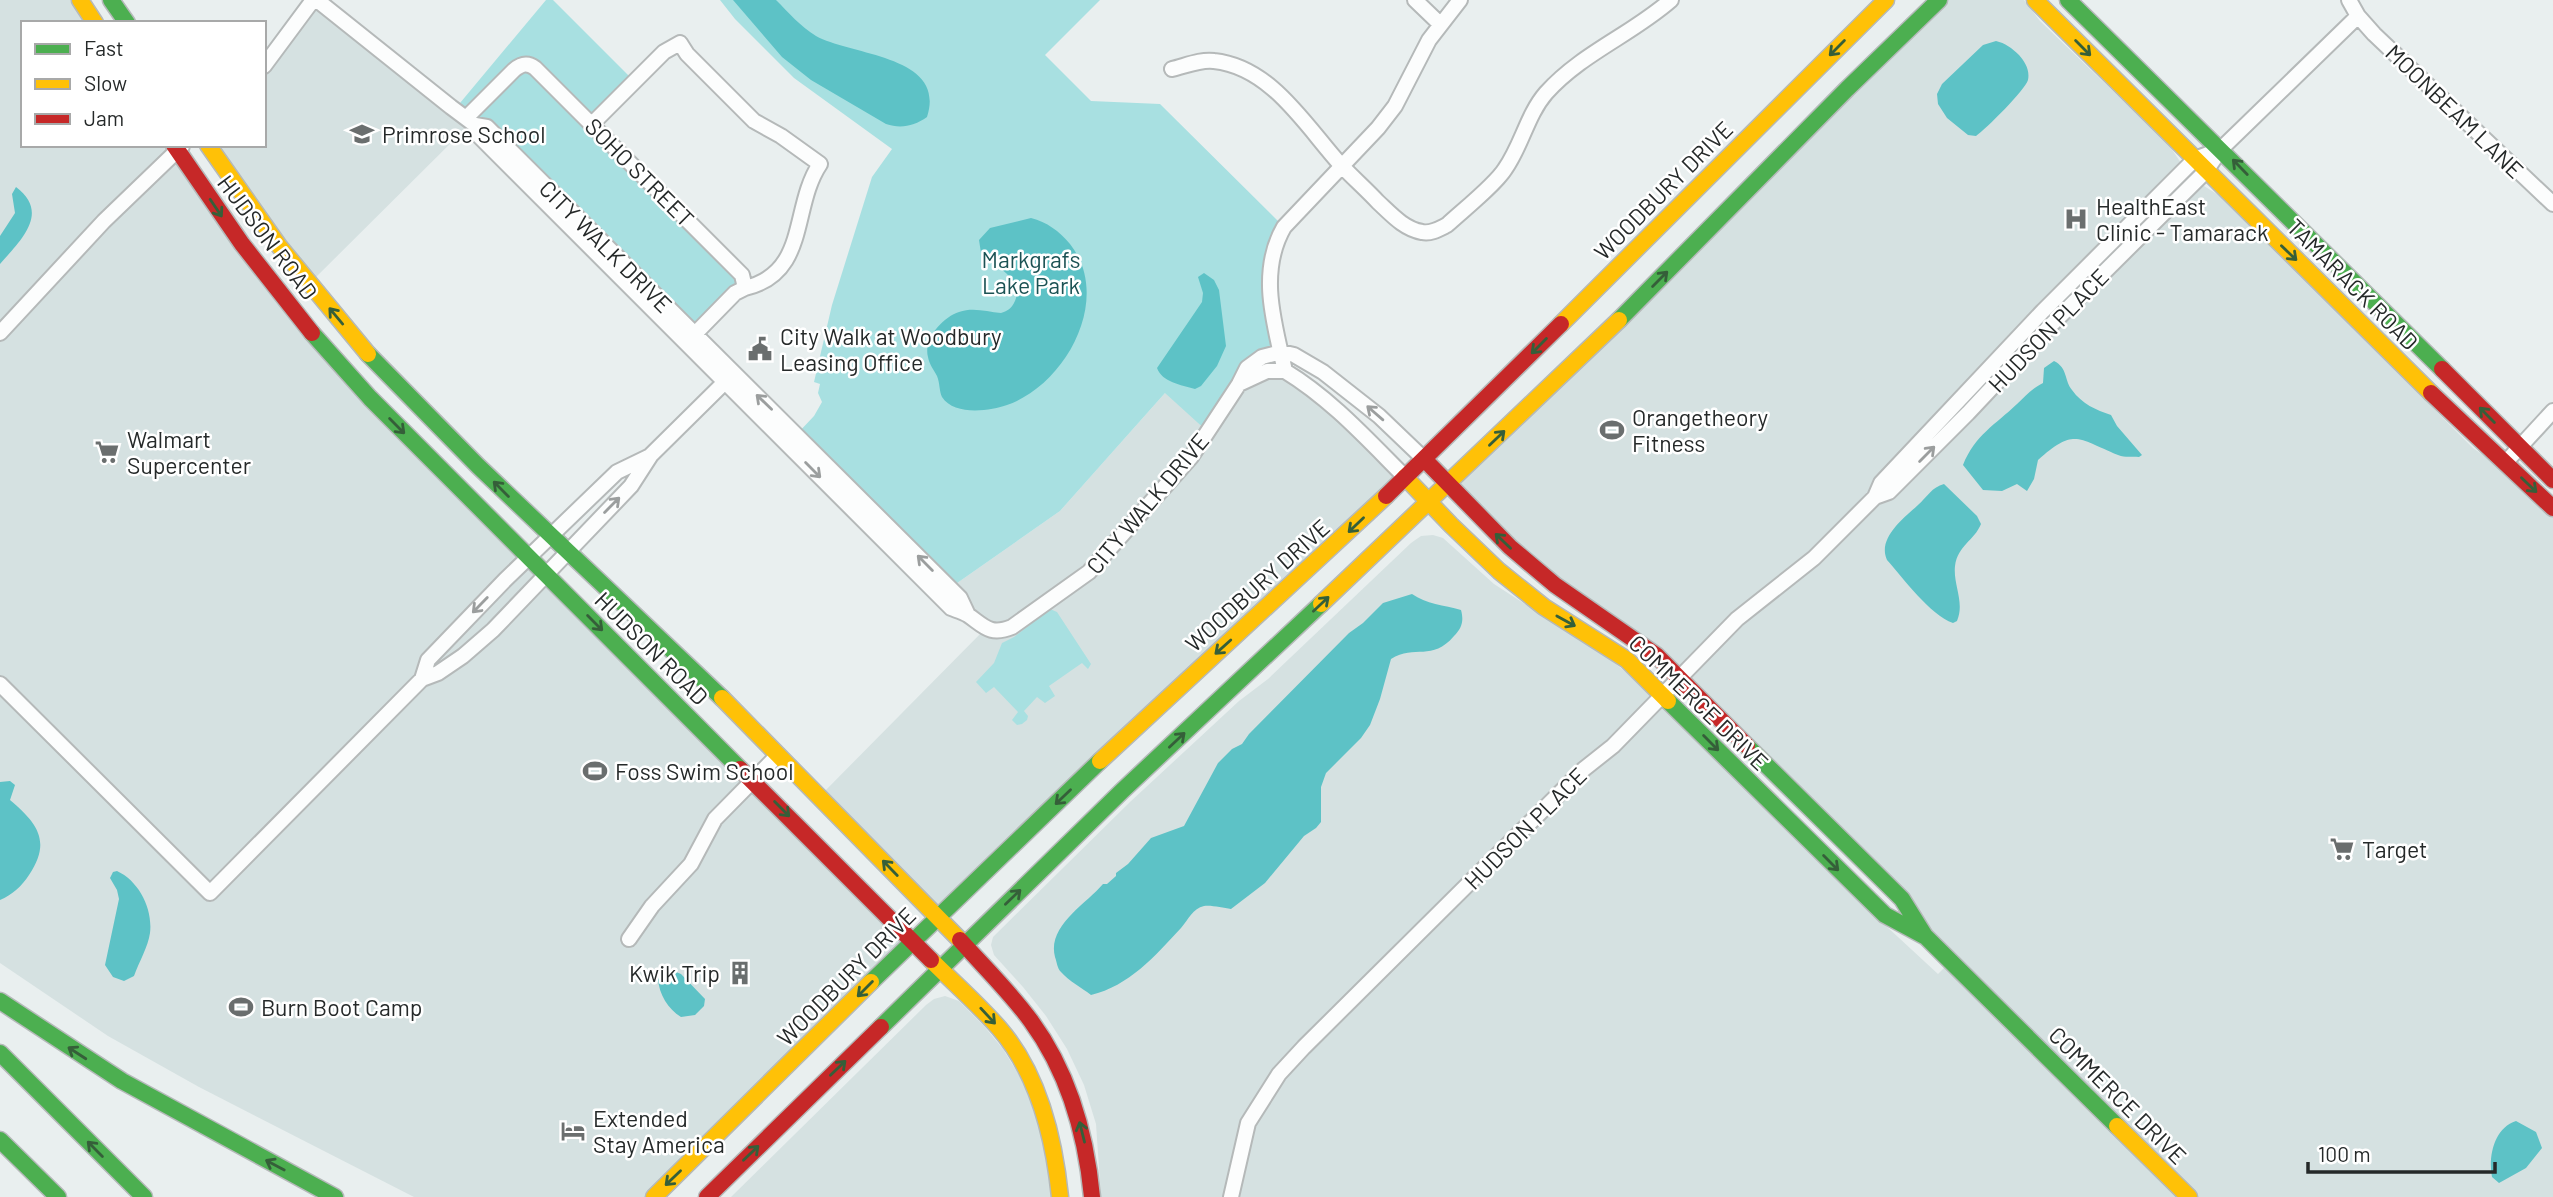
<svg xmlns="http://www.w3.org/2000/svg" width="2553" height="1197" font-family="Barlow,sans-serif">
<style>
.built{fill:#d5e1e1}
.green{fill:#a8e0e1}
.water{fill:#5dc2c6}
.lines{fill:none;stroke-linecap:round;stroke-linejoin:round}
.street-casing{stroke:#b5b9b9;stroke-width:18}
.fast-casing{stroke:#b5b9b9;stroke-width:19}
.slow-casing{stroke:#b5b9b9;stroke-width:19}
.jam-casing{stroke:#b5b9b9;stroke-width:19}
.street{stroke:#fcfdfd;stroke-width:14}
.fast{stroke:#4caf50;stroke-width:16}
.slow{stroke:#ffc107;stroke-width:16}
.jam{stroke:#c62828;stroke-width:16}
.oneway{stroke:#355f39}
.oneway2{stroke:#9b9e9e}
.labels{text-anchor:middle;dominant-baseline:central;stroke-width:5;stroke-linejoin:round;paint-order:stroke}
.street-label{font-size:23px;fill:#252929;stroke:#fff}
.poi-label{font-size:23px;fill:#252929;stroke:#fff;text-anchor:start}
.park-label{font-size:23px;fill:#1b5254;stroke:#fff}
</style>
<rect width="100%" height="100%" fill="#e9efef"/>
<!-- built -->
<path class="built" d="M 0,0 L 80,0 L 95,23 L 23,23 L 23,145 L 174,145 L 304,323 L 913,940 L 654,1197 L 414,1197 L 199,1087 L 108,1036 L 0,963 Z
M 313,0 L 472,122 L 309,284 L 208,145 L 264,145 L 264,66 Z
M 1939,0 L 2024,0 L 2040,21 L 2169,145 L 2185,169 L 1876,497 L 2196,181 L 2220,196 L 2473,448 L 2517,479 L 2553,516 L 2553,1197 L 1101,1197 L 1096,1124 L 1084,1085 L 1067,1049 L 1046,1016 L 1023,987 L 994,955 L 991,945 L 993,937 L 1130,802 L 1239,701 L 1268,679 L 1411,543 L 1421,536 L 1433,535 L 1443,538 L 1494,584 L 1607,657 L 1627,673 L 1845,888 L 1938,974 L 1950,962 L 1902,899 L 1604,616 L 1448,485 Z
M 1285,371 L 1405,477 L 937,917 L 819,797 L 985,629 L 950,588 L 1060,511 L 1165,393 L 1239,384 Z
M 945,996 L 959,1001 L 984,1026 L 1003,1049 L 1028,1090 L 1049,1159 L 1051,1197 L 731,1197 L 926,1005 L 934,999 Z"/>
<!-- green -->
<path class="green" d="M 546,0 L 553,0 L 635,82 L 593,124 L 739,271 L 745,288 L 695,334 L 455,109 Z
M 720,0 L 1100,0 L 1045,55 L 1091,101 L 1160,104 L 1284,227 L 1274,247 L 1281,352 L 1262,357 L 1208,432 L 1165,393 L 1060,511 L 950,588 L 797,434 L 814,416 L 822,402 L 818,393 L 820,384 L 814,382 L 832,305 L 872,177 L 892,149 L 794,78 L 735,19 Z
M 1050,609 L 1057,612 L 1091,664 L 1088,669 L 1082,663 L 1049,686 L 1055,696 L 1045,703 L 1037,697 L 1024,711 L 1028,716 L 1027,720 L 1022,724 L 1017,725 L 1012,720 L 1018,712 L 994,687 L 986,693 L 976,682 L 994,663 L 1002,643 L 1014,637 Z"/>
<!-- water -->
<path class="water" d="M 733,0 L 776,0 C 788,12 801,27 816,36 C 852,56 947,55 927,117 C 914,126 901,129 886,124 L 811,80 L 782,57 Z
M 1996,41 C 2005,43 2012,48 2019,55 C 2025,62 2030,70 2028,80 C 2025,90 1986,129 1976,136 L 1968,135 L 1947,118 L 1938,104 L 1937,94 L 1942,84 L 1983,45 Z
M 16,187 C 51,213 20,241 0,264 L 0,236 L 15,213 L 12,194 Z
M 1031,218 C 1047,222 1059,231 1070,244 C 1113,298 1066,385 1007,405 C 990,411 954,416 942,397 C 939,391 940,383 937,376 C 934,370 929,364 928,357 C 923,339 943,317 959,312 C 974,307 987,312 1001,313 C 1007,311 1011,309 1014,303 C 1026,280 994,265 981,253 L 979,240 L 990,228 Z
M 1204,273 L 1214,280 L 1219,290 L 1226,346 L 1217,366 L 1201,386 L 1195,389 C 1181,385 1162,382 1157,368 L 1202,302 L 1203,293 L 1198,277 Z
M 2054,361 C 2068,368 2064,380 2072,390 C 2082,404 2096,410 2111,415 L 2117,426 L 2142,455 L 2139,457 C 2131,456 2126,458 2118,455 C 2078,439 2075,427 2038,460 L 2034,479 L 2027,491 L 2017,484 L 2002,491 L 1983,490 L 1963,465 C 1975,435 1995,425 2017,404 C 2026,396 2031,389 2043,383 L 2044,368 Z
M 1944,484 L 1977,516 L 1981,524 C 1974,541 1958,545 1955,566 C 1953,585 1965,602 1957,621 L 1953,623 C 1930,615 1903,578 1887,560 C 1877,538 1904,518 1918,505 C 1927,497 1932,487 1944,484 Z
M 1412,594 C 1426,604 1444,605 1461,610 C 1464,621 1462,628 1454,636 C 1432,662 1415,644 1391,659 L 1380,699 L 1370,725 L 1361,738 L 1326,773 L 1321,787 L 1321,822 L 1316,828 L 1304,836 L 1265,883 L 1231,909 C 1223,908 1212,905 1204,906 C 1193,908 1188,920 1181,928 C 1155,956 1129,986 1091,995 C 1082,988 1069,981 1061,972 C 1057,968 1057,962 1055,957 C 1047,926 1085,905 1103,884 L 1107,884 L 1116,876 L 1116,873 L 1128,864 L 1151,838 L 1184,826 L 1218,763 L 1232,749 L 1242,744 L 1249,734 L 1349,633 L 1363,623 L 1383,603 Z
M 10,781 L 15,785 L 10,800 C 37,823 52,841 29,875 C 22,886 12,895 0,900 L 0,782 Z
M 117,871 C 139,881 153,909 150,933 C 148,947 139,962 134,976 L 124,981 L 113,977 L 105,965 L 119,899 L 117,890 L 110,878 L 113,872 Z
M 671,970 L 681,974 L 705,999 L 704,1006 L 695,1015 L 681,1017 C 668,1009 659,994 658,979 L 662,972 Z
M 2516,1121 L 2536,1132 L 2542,1148 L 2526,1168 L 2499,1183 L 2492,1177 C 2488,1157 2494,1128 2516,1121 Z"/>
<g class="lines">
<!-- street casing -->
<g class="street-casing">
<path id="street" d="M 317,0 L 451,107 L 475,125 L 487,127 L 960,598 L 968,615
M 1415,0 L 1440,24
M 2349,0 L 2358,16 L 2374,34 L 2553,204
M 264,66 L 313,0
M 1172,69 C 1185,66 1201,59 1214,61 C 1271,67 1305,125 1340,164 C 1352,177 1366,189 1378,202 C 1391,214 1404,229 1422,232 C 1431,234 1439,229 1447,225 C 1462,211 1495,185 1505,169 C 1522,145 1527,115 1546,93 C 1582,53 1631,35 1671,0
M 466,118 L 514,70 C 521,64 527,62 535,68 L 742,275 L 745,288 L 735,293 L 689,340
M 592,124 L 664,52 L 680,43 L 687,54 L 754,121 L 781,136 L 820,164 C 791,207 809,273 745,288
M 475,125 L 478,135 L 951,608 C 956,610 963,612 968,615 C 984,626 990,636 1012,627 L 1089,572 L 1191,457 L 1239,384 L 1247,368 L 1262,357 L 1281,352 L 1294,355 L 1323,372 L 1379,416 L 1425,460
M 0,333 L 104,221 L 182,146
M 1239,384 L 1267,371 L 1285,371
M 2506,462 L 2553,411
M 1405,477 C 1367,439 1331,399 1285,371 C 1274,323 1258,272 1284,227 L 1378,128 L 1395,106 L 1429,40 L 1460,0
M 1875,497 L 1889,492 L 1968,413 L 2047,329 L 2206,171 L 2221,149 L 2358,16
M 422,679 L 428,660 L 505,580 L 617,472 L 650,456
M 0,684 L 210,893 L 422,679 L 438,673 L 463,656 L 493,630 L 631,486 L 651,455 L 734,373
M 629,939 L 652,906 L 691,864 L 715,819 L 778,755
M 1231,1197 L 1248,1123 L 1279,1074 L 1304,1047 L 1584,769 L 1613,746 L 1737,619 L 1814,558 L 1875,497 L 1881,483 L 2043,311 L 2195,159 L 2221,149"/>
</g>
<!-- fast casing -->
<g class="fast-casing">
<path id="fast" d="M 111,0 L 127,23
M 2068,0 L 2442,369
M 1619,320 L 1847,89 L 1939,0
M 312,333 L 370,398 L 740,769
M 368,354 L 478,466 L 722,698
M 1668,701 L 1885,915 L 1924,936
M 1747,746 L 1902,899 L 1925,936 L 2117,1126
M 871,982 L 1100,761
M 0,1001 L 122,1081 L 335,1197
M 881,1027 L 1122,791 L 1321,604
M 0,1053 L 144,1197
M 0,1140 L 58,1197"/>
</g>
<!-- slow casing -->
<g class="slow-casing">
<path id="slow" d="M 80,0 L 95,23
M 2035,0 L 2431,393
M 208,145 L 279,246 L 368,354
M 1561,324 L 1886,0
M 1405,477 L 1451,525 L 1499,571 L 1544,607 L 1627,660 L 1668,701
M 1321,604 L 1619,320
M 722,698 L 960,940
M 1100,761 L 1386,496
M 931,960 C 953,982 978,1004 999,1028 C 1039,1074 1054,1138 1060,1197
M 2117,1126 L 2189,1197
M 654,1197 L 871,982"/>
</g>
<!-- jam casing -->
<g class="jam-casing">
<path id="jam" d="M 174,145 L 242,244 L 312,333
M 2442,369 L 2553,480
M 2431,393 L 2553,508
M 1425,460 L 1510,547 L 1555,585 L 1656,655 L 1747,746
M 1386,496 L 1561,324
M 740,769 L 931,960
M 960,940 C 984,967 1010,992 1031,1021 C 1069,1073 1086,1134 1092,1197
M 707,1197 L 881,1027"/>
</g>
<!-- street -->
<use href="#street" class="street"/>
<!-- fast -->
<use href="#fast" class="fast"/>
<!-- slow -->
<use href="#slow" class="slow"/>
<!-- jam -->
<use href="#jam" class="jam"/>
</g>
<!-- one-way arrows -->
<defs><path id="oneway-shaft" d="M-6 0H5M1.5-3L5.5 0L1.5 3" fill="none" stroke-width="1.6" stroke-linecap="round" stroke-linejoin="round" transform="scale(1.75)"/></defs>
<g class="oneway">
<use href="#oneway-shaft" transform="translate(1837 48) rotate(135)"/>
<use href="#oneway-shaft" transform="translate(2083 48) rotate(45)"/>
<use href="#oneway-shaft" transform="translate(2240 167) rotate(-134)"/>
<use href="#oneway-shaft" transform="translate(216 208) rotate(56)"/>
<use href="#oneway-shaft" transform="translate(2289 253) rotate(44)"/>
<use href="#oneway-shaft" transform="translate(1660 279) rotate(-45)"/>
<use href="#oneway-shaft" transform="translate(336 316) rotate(-130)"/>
<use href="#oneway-shaft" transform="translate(1539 346) rotate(135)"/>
<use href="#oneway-shaft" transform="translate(2487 415) rotate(-135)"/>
<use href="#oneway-shaft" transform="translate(397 426) rotate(45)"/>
<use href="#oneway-shaft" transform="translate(1497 438) rotate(-44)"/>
<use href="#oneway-shaft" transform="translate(2529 485) rotate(44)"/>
<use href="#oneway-shaft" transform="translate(501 489) rotate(-135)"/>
<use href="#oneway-shaft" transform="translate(1356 525) rotate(136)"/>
<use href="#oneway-shaft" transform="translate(1503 541) rotate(-136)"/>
<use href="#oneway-shaft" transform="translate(1321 604) rotate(-43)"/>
<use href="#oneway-shaft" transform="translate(1566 621) rotate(29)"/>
<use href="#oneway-shaft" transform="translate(595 623) rotate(45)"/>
<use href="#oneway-shaft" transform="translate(1223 647) rotate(138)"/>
<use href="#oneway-shaft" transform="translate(1177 740) rotate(-43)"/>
<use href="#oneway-shaft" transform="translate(1711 743) rotate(45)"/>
<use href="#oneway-shaft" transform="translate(1063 797) rotate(136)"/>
<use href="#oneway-shaft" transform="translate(782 809) rotate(45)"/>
<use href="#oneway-shaft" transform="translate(1831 863) rotate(45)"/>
<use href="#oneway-shaft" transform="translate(890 868) rotate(-134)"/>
<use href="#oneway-shaft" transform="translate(1013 897) rotate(-44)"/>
<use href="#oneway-shaft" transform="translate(865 989) rotate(135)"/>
<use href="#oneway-shaft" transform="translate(988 1016) rotate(47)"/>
<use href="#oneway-shaft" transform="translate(77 1053) rotate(-147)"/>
<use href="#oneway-shaft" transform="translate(838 1068) rotate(-44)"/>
<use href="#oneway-shaft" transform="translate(1082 1132) rotate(-104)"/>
<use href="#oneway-shaft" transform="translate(95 1149) rotate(-135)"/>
<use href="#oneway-shaft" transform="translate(751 1153) rotate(-44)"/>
<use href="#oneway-shaft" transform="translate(275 1165) rotate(-152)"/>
<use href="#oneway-shaft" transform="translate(673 1178) rotate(136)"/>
</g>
<g class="oneway2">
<use href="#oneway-shaft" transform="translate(764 402) rotate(-136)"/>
<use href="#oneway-shaft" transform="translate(1375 413) rotate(-139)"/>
<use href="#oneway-shaft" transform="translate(1927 454) rotate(-45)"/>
<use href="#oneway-shaft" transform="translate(813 470) rotate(45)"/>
<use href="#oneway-shaft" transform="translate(612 505) rotate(-45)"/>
<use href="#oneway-shaft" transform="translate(925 563) rotate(-135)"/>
<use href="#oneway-shaft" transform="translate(480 605) rotate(134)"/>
</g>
<!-- icons -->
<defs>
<g id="school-bare" transform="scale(1.89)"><path d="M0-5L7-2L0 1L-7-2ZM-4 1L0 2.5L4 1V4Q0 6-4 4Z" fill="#6a6e6e" stroke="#fff" stroke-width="2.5" paint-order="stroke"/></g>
<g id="hospital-bare" transform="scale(1.89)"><path d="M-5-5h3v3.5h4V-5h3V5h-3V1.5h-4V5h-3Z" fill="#6a6e6e" stroke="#fff" stroke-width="2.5" paint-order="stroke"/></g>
<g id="civic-bare" transform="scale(1.89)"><path d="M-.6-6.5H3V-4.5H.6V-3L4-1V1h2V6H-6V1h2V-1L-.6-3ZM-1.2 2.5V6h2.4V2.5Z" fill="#6a6e6e" stroke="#fff" stroke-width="2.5" paint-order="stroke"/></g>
<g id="stadium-bare" transform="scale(1.89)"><path d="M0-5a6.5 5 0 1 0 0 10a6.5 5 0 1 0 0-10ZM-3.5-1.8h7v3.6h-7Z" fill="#6a6e6e" stroke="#fff" stroke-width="2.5" paint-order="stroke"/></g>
<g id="supermarket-bare" transform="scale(1.89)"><path d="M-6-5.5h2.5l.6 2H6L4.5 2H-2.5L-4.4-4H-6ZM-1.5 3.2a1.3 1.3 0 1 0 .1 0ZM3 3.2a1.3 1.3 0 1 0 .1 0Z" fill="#6a6e6e" stroke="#fff" stroke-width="2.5" paint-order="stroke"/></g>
<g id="building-bare" transform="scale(1.89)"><path d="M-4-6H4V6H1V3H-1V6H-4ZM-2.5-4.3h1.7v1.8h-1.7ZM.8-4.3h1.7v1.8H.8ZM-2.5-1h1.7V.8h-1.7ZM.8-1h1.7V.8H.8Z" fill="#6a6e6e" stroke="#fff" stroke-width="2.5" paint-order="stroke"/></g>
<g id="hotel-bare" transform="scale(1.89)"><path d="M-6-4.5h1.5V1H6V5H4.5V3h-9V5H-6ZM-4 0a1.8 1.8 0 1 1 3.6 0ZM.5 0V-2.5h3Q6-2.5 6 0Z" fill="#6a6e6e" stroke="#fff" stroke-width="2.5" paint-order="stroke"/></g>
</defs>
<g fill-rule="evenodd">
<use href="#school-bare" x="362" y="134"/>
<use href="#hospital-bare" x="2076" y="219"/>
<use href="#civic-bare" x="760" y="349"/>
<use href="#stadium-bare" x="1612" y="430"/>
<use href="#supermarket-bare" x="107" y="452"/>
<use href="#stadium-bare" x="595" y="771"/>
<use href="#supermarket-bare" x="2342" y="849"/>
<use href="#building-bare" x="740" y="973"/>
<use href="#stadium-bare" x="241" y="1007"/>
<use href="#hotel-bare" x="573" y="1131"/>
</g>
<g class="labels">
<!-- street labels -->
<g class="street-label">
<text transform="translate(2455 111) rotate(44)">MOONBEAM LANE</text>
<text transform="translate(640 172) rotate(45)">SOHO STREET</text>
<text transform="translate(1663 190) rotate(-45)">WOODBURY DRIVE</text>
<text transform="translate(268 237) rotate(53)">HUDSON ROAD</text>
<text transform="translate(606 246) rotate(45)">CITY WALK DRIVE</text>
<text transform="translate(2353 284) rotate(45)">TAMARACK ROAD</text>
<text transform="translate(2048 330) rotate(-46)">HUDSON PLACE</text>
<text transform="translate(1147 503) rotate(-50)">CITY WALK DRIVE</text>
<text transform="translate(1257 585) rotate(-42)">WOODBURY DRIVE</text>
<text transform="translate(652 648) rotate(45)">HUDSON ROAD</text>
<text transform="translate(1699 702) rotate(44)">COMMERCE DRIVE</text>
<text transform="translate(1525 828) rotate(-45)">HUDSON PLACE</text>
<text transform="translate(846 976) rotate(-45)">WOODBURY DRIVE</text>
<text transform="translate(2118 1095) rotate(45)">COMMERCE DRIVE</text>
</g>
<!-- poi labels -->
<g class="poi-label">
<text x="382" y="134">Primrose School</text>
<text x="2096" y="206">HealthEast<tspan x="2096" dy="26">Clinic - Tamarack</tspan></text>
<text x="780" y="336">City Walk at Woodbury<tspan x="780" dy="26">Leasing Office</tspan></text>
<text x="1632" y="417">Orangetheory<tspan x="1632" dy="26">Fitness</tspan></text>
<text x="127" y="439">Walmart<tspan x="127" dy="26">Supercenter</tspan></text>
<text x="615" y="771">Foss Swim School</text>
<text x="2362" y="849">Target</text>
<text x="720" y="973" text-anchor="end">Kwik Trip</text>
<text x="261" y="1007">Burn Boot Camp</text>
<text x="593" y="1118">Extended<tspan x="593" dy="26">Stay America</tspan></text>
</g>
<!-- park labels -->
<g class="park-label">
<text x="1031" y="259">Markgrafs<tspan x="1031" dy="26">Lake Park</tspan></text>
</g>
</g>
<!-- legend -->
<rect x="21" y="21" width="245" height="126" fill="#ffffff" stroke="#a8a9a9" stroke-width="2"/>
<rect x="35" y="44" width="35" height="10" fill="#4caf50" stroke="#a8a9a9" stroke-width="2"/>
<text x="84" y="56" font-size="21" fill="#252929">Fast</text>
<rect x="35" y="79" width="35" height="10" fill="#ffc107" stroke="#a8a9a9" stroke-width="2"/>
<text x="84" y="91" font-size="21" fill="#252929">Slow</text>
<rect x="35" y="114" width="35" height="10" fill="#c62828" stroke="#a8a9a9" stroke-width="2"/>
<text x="84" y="126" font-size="21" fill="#252929">Jam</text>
<!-- scale -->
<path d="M2308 1162v10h187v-10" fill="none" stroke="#252929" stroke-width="3.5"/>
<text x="2318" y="1162" font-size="21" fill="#252929" stroke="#ffffff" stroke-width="5" paint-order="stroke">100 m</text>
</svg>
